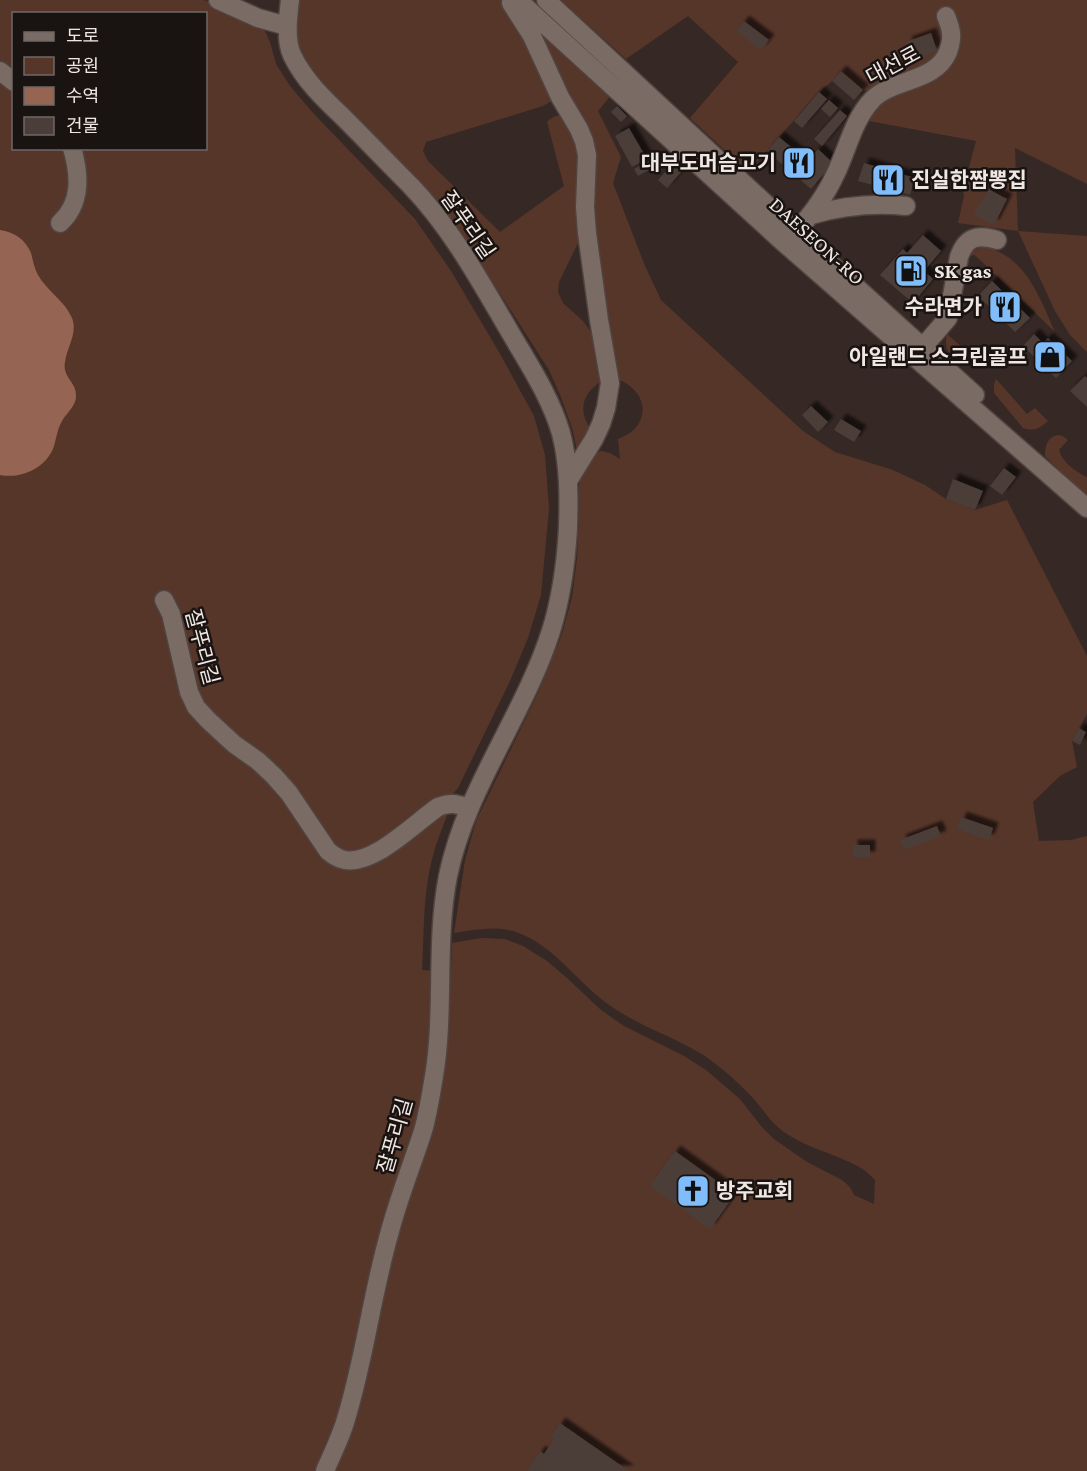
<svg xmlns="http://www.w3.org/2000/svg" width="1087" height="1471" font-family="'Crimson Pro','Noto Sans KR',serif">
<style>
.green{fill:#57362a}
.water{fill:#956452}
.building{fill:#4b3d39;filter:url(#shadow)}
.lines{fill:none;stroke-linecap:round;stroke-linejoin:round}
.minor-casing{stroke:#504440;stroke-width:21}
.minor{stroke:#7a6b65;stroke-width:18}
.labels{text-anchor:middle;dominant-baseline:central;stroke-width:5;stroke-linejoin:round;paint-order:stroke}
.street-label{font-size:21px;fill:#f0e7e3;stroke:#191311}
.poi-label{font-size:21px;font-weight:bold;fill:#f0e7e3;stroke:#191311;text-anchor:end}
</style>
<defs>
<filter id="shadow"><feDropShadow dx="5.5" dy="-5.5" stdDeviation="1.5" flood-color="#0009"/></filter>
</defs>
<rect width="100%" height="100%" fill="#362824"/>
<!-- green -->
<path class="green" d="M 0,0 L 204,0 L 258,25 L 265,31 L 270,42 L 276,64 L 290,86 L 314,114 L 415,219 L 451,271 L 499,352 L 534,416 L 545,455 L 549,509 L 541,595 L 528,638 L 510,681 L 458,788 L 452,795 L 443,795 L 380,843 L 360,853 L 345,851 L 333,844 L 290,784 L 269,760 L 235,738 L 209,714 L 199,699 L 193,680 L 183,635 L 169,600 L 165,616 L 167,619 L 186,692 L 191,707 L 199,718 L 222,741 L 263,772 L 287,798 L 329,860 C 380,886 408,824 449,810 C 442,829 434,848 430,868 C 423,901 424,936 422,970 L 451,972 L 452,943 L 481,938 L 505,939 L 523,946 L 547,961 L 567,978 L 601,1010 L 624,1026 L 684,1056 L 706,1070 L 740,1099 L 761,1126 L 774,1139 L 807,1162 L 842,1180 L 850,1187 L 854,1195 L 874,1204 L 875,1180 C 871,1176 866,1171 861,1168 C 835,1153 804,1148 780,1129 C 769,1120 762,1108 753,1098 C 738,1082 722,1068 705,1056 C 673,1036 635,1025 605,1002 C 575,979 553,945 516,932 C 496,925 474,930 454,933 L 465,860 L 476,821 L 537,695 L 562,634 L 572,597 L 577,559 L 579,513 L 579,486 L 581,473 L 593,454 L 601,451 L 610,453 L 620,459 L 618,439 C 650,428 651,394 620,380 L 612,359 L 590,230 L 591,148 L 585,129 L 560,85 L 527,16 L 612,94 L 598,111 L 621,157 L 613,183 L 645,266 L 661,300 L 803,431 L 835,452 L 893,470 L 925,485 L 946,499 L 975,510 L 1007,500 L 1087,656 L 1087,714 L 1072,741 L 1077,767 L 1060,776 L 1033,802 L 1039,841 L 1071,840 L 1087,836 L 1087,1471 L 0,1471 L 0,78 L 13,89 L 14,148 L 68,149 C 76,171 78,197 61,216 L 66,223 C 83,211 86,187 84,167 C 84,161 81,154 79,149 L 206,148 L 206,14 L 14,14 L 13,75 L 0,64 Z
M 300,0 L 501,0 L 552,94 L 550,102 L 543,106 L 426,142 L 423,151 L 428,161 L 500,232 L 564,186 L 547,122 C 553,116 558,114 567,117 L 580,139 L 581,226 L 578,243 L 559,282 L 558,292 L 563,303 L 583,321 L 591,332 L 595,344 L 600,382 C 581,395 578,412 592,431 L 578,456 L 573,431 L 561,397 L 549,370 L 456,225 L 423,186 L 306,67 L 297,42 L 297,21 Z
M 561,0 L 1087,0 L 1087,184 L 1015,148 L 1018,231 L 1087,236 L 1087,352 L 1070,335 L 1055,311 L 1018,231 L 958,223 L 964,196 L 963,190 L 976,141 L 864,120 C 867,115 869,109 873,104 C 880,96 892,93 902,89 C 946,72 968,59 950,8 L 938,14 C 946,38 948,53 926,69 L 885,87 L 874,91 L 869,91 L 863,90 L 841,71 L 832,81 L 819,92 L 748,172 L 690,118 L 738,62 L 688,16 L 626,59 Z
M 984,247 C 1025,255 1040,298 1055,332 L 978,258 L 974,255 L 970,256 L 967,259 C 972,251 975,249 984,247 Z
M 947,334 L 972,356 C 955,366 942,351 947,334 Z
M 996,379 L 1027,414 L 1035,408 L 1048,421 C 1040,428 1034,432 1023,428 L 994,393 L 994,384 Z
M 1058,435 L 1063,436 L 1068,440 L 1059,450 C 1062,462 1076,472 1087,477 L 1087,498 L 1045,456 C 1045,446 1047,437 1058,435 Z"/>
<!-- water -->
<path class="water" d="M 0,230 C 14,232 25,239 31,253 C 33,260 34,268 38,275 C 47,291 65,301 72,318 C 78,333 67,347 65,362 C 62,377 76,382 76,395 C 77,406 65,414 61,423 C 57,430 56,441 53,449 C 44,469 21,479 0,475 Z"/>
<!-- building -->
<path class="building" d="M 744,21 L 769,40 L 761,50 L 736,31 Z
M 931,33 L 937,51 L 913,60 L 906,42 Z
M 841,71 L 863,90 L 854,100 L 832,81 Z
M 819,92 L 827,99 L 802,128 L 794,121 Z
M 829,100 L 838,108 L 830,117 L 821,109 Z
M 617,106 L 627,116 L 621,122 L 611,112 Z
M 840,110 L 847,116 L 822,146 L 814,139 Z
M 629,128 L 647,159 L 632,167 L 615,136 Z
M 779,137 L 808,161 L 818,149 L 833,163 L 811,189 L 767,151 Z
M 654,158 L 658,165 L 638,176 L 634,169 Z
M 674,162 L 683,170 L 667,188 L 658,180 Z
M 864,163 L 915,178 L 910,195 L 858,181 Z
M 988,189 L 1007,199 L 994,225 L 974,215 Z
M 923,235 L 941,251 L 924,271 L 933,279 L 913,303 L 880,275 L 903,249 L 907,253 Z
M 992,281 L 1030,318 L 1015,332 L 978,296 Z
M 1034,334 L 1043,343 L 1048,338 L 1072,361 L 1056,378 L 1023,346 Z
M 1085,376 L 1087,378 L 1087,407 L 1070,391 Z
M 811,406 L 828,422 L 818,432 L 802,415 Z
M 841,419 L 861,431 L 854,442 L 834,430 Z
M 1004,468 L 1016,477 L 1002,495 L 990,486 Z
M 953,479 L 983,491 L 975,510 L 946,499 Z
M 1079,728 L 1086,732 L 1080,745 L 1072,741 Z
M 961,817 L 993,828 L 989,840 L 957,829 Z
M 937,826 L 941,836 L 904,850 L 900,840 Z
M 852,845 L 870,845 L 870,857 L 853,857 Z
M 675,1151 L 735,1194 L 710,1229 L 650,1186 Z
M 560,1423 L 629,1471 L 527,1471 L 540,1451 L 544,1454 L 554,1439 L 551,1436 Z"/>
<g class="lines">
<!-- minor casing -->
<g class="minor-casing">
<path id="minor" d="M 218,0 L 258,18 L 287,26
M 290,0 C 288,18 285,39 292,55 C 304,80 324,99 343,117 C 366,140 388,163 411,186 C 452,229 480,281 510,332 C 529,365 550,396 561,433 C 569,464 569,496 568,528 C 566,563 561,599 551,631 C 524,716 466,788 448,876 C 435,942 445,1010 434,1076 C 431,1094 428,1114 423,1131 C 412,1165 399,1197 390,1231 C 372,1293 365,1357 346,1419 C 341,1437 332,1454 325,1471
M 518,0 L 782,241 L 1087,508
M 546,0 L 822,256 L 975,395
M 511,3 L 532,36 L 560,97 L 579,129 L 584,141 L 587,155 L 585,207 L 587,233 L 599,320 L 610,383 L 606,408 L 601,424 L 594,439 L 568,481
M 0,71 L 14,82
M 811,215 C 842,206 874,203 906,206
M 60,223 C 82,203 80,175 72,148
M 796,232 C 812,214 825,197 835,175 C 847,151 853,120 872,100 C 893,78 935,83 948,52 C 950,46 952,39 951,34 C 951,28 948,21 946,16
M 923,347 L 948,318 L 959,257 C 966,237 977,234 997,240
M 164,600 L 171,614 L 189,692 L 196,707 L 208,720 L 234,744 L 258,761 L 274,776 L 289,793 L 328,851 C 333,855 338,859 345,860 C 374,865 415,823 438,807 C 452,802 456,804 470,808"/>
</g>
<!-- minor -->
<use href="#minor" class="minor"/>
</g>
<!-- icons -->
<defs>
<g id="restaurant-square" transform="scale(1.725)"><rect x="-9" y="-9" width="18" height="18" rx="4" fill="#81bdfa" stroke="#191311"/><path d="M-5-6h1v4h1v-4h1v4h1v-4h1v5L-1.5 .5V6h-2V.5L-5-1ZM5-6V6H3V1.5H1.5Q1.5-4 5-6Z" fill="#111"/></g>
<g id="fuel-square" transform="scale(1.725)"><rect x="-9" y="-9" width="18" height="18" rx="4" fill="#81bdfa" stroke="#191311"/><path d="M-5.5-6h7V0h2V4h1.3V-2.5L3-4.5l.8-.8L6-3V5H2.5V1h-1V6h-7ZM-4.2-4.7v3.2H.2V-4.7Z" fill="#111"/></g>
<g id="shop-square" transform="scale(1.725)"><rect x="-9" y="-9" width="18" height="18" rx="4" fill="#81bdfa" stroke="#191311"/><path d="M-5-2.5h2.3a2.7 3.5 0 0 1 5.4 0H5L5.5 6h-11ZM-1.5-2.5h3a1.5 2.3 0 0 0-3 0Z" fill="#111"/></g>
<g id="church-square" transform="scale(1.725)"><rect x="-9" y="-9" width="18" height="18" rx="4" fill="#81bdfa" stroke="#191311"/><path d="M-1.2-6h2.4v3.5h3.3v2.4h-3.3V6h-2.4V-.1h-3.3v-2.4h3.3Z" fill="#111"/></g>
</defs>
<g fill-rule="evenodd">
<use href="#restaurant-square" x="799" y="163"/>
<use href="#restaurant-square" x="888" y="180"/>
<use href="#fuel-square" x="911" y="271"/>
<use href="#restaurant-square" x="1005" y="307"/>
<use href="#shop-square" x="1050" y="357"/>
<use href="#church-square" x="693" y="1191"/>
</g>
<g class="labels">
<!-- street labels -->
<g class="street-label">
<text transform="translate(893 65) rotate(-28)">대선로</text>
<text transform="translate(468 225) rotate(55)">잘푸리길</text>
<text transform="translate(817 241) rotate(42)">DAESEON-RO</text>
<text transform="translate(202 647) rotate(75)">잘푸리길</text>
<text transform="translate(395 1136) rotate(-74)">잘푸리길</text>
</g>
<!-- poi labels -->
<g class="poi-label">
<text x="776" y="163">대부도머슴고기</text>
<text x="911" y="180" text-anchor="start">진실한짬뽕집</text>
<text x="934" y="271" text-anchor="start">SK gas</text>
<text x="982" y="307">수라면가</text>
<text x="1027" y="357">아일랜드 스크린골프</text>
<text x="716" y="1191" text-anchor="start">방주교회</text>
</g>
</g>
<!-- legend -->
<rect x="12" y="12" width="195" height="138" fill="#191311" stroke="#6f6865" stroke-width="1.5"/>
<rect x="24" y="32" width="30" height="9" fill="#7a6b65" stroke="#6f6865" stroke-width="1.5"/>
<text x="66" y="42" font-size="18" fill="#f0e7e3">도로</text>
<rect x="24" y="57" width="30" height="18" fill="#57362a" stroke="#6f6865" stroke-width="1.5"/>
<text x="66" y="72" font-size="18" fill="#f0e7e3">공원</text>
<rect x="24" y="87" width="30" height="18" fill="#956452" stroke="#6f6865" stroke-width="1.5"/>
<text x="66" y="102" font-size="18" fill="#f0e7e3">수역</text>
<rect x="24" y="117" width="30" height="18" fill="#4b3d39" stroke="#6f6865" stroke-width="1.5"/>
<text x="66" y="132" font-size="18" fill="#f0e7e3">건물</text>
</svg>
